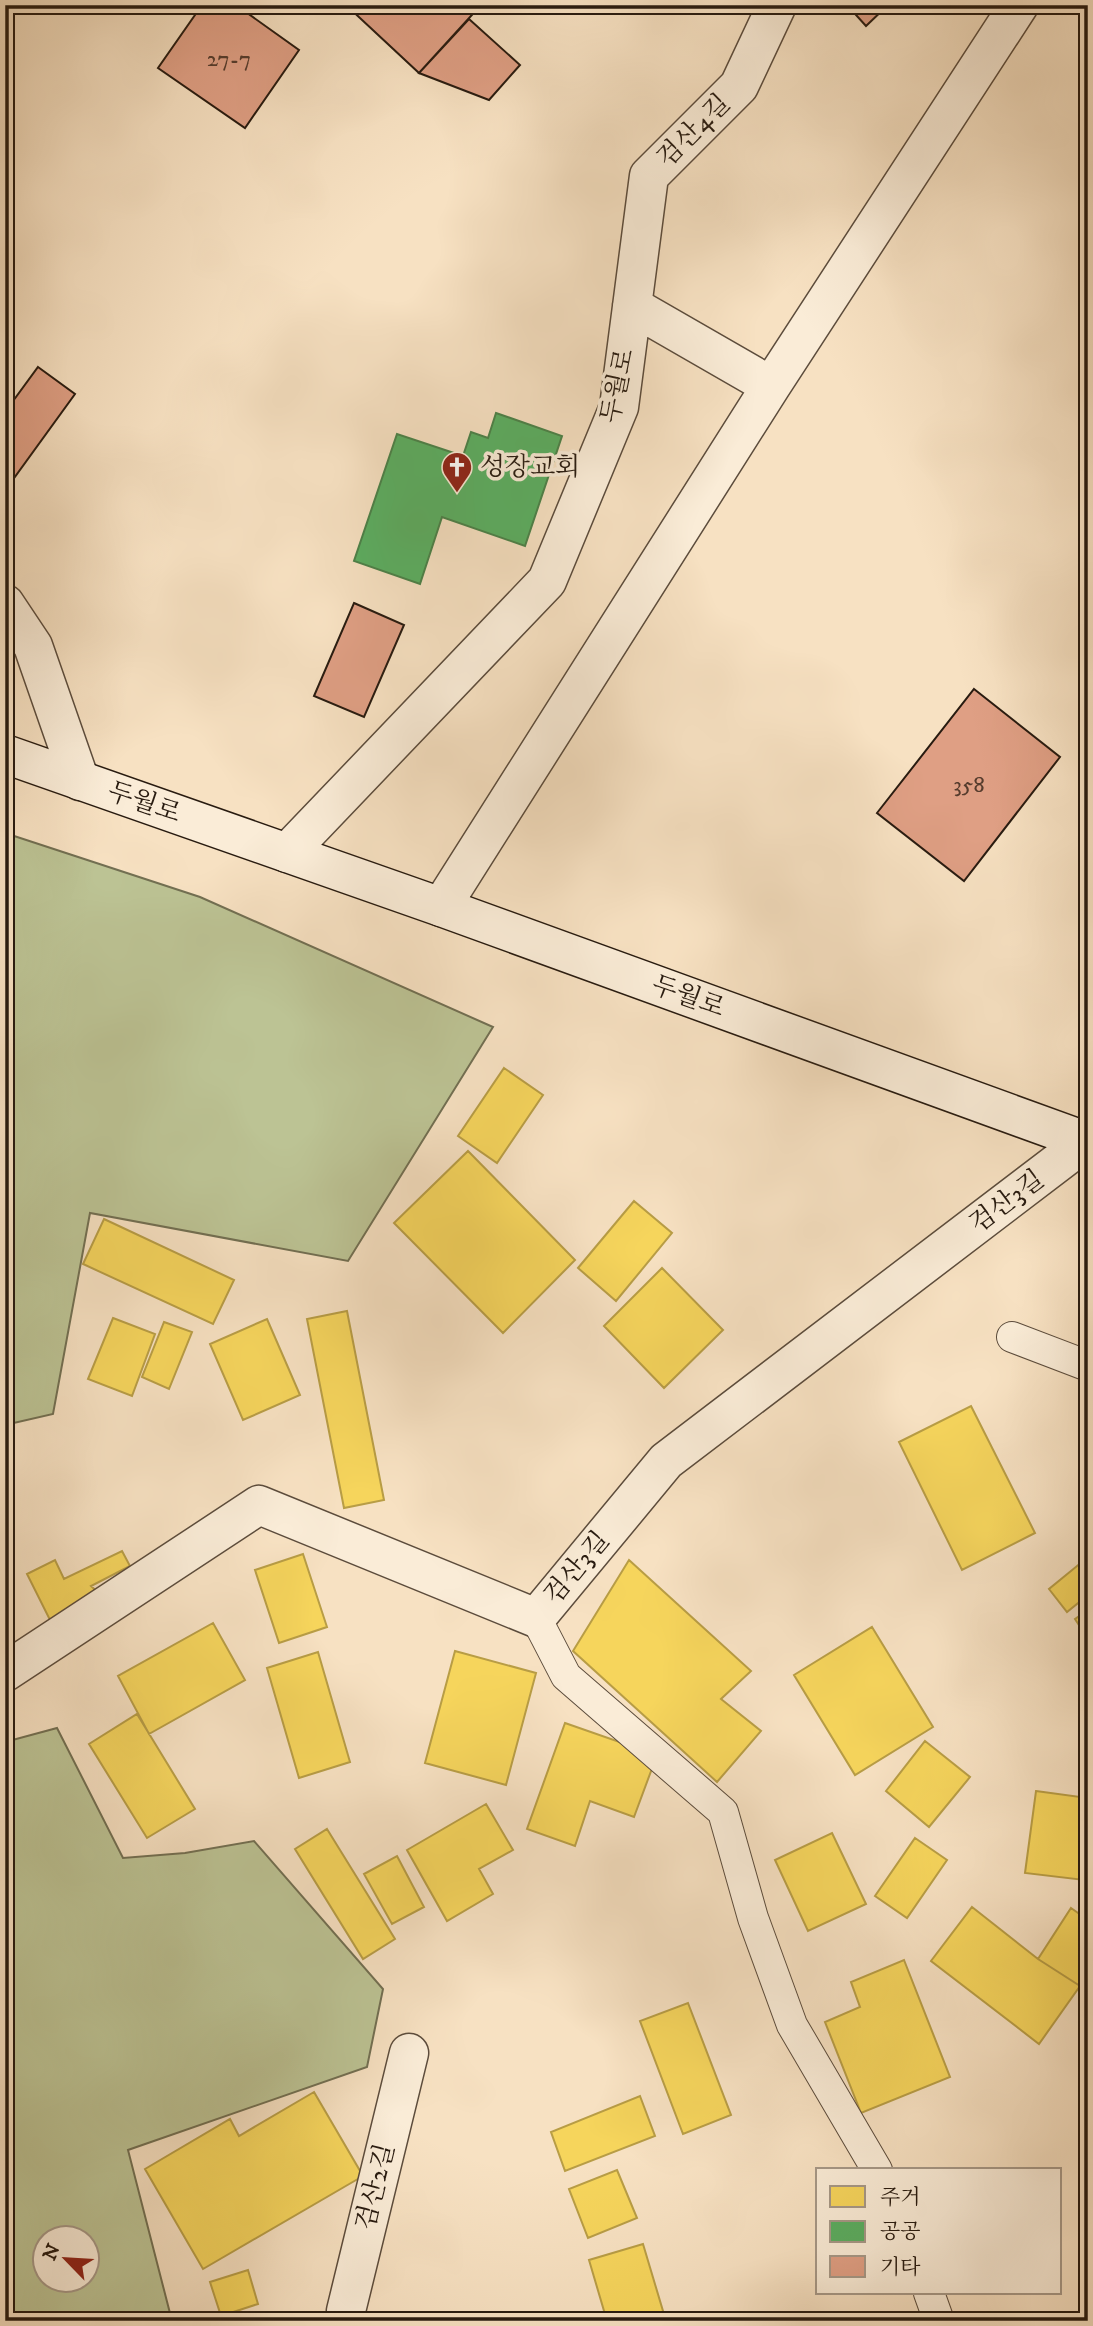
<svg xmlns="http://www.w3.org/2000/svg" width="1093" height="2326" font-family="'IM FELL DW Pica','Noto Serif KR',serif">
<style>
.green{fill:#bcc394;stroke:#726f52;stroke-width:2;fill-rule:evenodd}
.homes{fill:#f6d55c;stroke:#b89d45;stroke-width:2}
.public{fill:#5aae61;stroke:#4b8249;stroke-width:2}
.building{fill:#df9f84;stroke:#281b10;stroke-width:2}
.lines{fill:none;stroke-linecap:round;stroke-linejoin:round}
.lane-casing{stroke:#5c4c3c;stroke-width:32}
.street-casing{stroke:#5c4c3c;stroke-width:41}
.secondary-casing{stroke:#281b10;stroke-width:41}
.lane{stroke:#faecd7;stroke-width:30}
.street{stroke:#faecd7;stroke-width:38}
.secondary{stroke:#faecd7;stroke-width:38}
.labels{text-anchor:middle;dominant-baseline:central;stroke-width:7;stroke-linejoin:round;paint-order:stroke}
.number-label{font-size:23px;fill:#563c2d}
.street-label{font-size:26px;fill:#281b10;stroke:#faecd7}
.poi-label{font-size:26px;fill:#281b10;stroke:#faecd7;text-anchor:start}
</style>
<rect width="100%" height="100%" fill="#f7e1c2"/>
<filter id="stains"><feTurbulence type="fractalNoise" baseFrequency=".00286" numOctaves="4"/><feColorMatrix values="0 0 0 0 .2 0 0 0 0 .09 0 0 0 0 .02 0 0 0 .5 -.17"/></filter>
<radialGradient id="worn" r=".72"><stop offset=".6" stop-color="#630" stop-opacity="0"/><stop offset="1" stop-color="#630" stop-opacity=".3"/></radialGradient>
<!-- green -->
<path class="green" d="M 5,833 L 200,897 L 493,1027 L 348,1261 L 90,1213 L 53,1414 L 5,1425 Z
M 57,1728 L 123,1858 L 185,1853 L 254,1841 L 383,1989 L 367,2067 L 128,2150 L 172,2321 L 5,2321 L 5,1742 ZM 46,2238 L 88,2238 L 88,2280 L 46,2280 Z"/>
<!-- homes -->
<path class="homes" d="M 504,1068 L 543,1095 L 497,1163 L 458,1136 Z
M 468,1151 L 575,1260 L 503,1333 L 394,1223 Z
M 634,1201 L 672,1233 L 616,1301 L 578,1268 Z
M 104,1219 L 234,1280 L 213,1324 L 83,1264 Z
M 662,1268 L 723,1330 L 664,1388 L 604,1326 Z
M 347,1311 L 384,1500 L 344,1508 L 307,1319 Z
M 113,1318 L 155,1334 L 132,1396 L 88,1379 Z
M 267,1319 L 300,1395 L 243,1420 L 210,1344 Z
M 164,1322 L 192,1332 L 169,1389 L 142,1377 Z
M 971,1406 L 1035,1533 L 962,1570 L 899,1442 Z
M 122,1551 L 130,1566 L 91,1586 L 104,1598 L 52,1624 L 27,1574 L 55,1560 L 64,1579 Z
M 303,1554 L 327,1627 L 279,1643 L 255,1570 Z
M 1088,1557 L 1088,1595 L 1067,1612 L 1049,1589 Z
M 629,1560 L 751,1671 L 721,1699 L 761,1731 L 717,1782 L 573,1651 Z
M 1088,1610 L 1088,1639 L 1075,1619 Z
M 213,1623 L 245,1680 L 149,1734 L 118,1676 Z
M 872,1627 L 933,1727 L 855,1775 L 794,1675 Z
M 455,1651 L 536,1673 L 506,1785 L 425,1763 Z
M 318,1652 L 350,1762 L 299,1778 L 267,1668 Z
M 137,1714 L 195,1809 L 147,1838 L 89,1744 Z
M 565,1723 L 657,1755 L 634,1817 L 590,1801 L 575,1846 L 527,1829 Z
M 925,1741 L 970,1777 L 929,1827 L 886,1791 Z
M 1036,1791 L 1088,1798 L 1088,1852 L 1084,1880 L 1025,1873 Z
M 486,1804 L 513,1850 L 479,1869 L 493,1894 L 447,1921 L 407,1850 Z
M 327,1829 L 395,1939 L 363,1959 L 295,1849 Z
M 832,1833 L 866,1904 L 808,1931 L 775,1860 Z
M 915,1838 L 947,1860 L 907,1918 L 875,1896 Z
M 397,1856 L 424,1907 L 392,1924 L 364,1874 Z
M 972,1907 L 1038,1959 L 1080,1986 L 1039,2044 L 931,1961 Z
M 1071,1908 L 1088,1920 L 1088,1974 L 1080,1986 L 1038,1959 Z
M 904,1960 L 950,2077 L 861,2113 L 825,2022 L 860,2007 L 851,1982 Z
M 688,2003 L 731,2115 L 683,2134 L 640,2021 Z
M 314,2092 L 363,2176 L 203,2269 L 145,2169 L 230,2119 L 239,2136 Z
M 640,2096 L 655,2136 L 565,2171 L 551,2132 Z
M 617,2170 L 637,2218 L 588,2238 L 569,2189 Z
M 643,2244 L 666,2321 L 607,2321 L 589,2260 Z
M 248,2270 L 258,2304 L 221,2316 L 210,2282 Z"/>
<!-- public -->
<path class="public" d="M 496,413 L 562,436 L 525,546 L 442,517 L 420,584 L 354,561 L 397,434 L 463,456 L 471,432 L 488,438 Z"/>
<!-- building -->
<path class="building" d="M 202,5 L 236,5 L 299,50 L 245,128 L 158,68 Z
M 346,5 L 481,5 L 419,73 Z
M 847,5 L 888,5 L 866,26 Z
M 469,19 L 520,65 L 489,100 L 419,73 Z
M 38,367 L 75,394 L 9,485 L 5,482 L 5,412 Z
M 354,603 L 404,625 L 364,717 L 314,696 Z
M 974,689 L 1060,757 L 964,881 L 877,813 Z"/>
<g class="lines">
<!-- lane casing -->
<g class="lane-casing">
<path id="lane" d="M 1012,1337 L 1088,1366
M 536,1618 L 566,1676 L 723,1812 L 753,1918 L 792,2025 L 877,2170
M 929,2293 L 939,2321"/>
</g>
<!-- street casing -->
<g class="street-casing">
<path id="street" d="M 632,306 L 771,386
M 5,604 L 33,646 L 80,781
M 287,853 L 547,581 L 619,407 L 649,176 L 739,86 L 777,5
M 441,907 L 771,386 L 1019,5
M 5,1672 L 259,1505 L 536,1618 L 666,1461 L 1086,1141
M 346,2321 L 346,2311 L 409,2053"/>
</g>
<!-- secondary casing -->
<g class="secondary-casing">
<path id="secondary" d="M 5,754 L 441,907 L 1088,1142"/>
</g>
<!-- lane -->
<use href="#lane" class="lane"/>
<!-- street -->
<use href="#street" class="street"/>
<!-- secondary -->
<use href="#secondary" class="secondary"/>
</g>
<!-- icons -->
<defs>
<g id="church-pin" transform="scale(1.575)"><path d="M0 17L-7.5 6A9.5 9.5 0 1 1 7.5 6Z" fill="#8f2418" stroke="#faecd7"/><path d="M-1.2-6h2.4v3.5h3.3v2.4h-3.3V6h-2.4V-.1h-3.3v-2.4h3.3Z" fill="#fff"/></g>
</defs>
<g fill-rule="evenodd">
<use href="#church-pin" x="457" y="467"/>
</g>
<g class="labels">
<!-- number labels -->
<g class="number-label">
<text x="229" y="59">27-7</text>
<text x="969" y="785">358</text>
</g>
<!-- street labels -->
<g class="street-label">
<text transform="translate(694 131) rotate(-45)">검산4길</text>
<text transform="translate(618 386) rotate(-78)">두월로</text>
<text transform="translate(144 803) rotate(19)">두월로</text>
<text transform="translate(688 997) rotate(20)">두월로</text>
<text transform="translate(1007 1202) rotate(-37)">검산3길</text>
<text transform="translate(577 1568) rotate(-50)">검산3길</text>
<text transform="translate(376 2187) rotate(-76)">검산2길</text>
</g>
<!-- poi labels -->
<g class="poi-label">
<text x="480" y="467">성장교회</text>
</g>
</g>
<!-- margin -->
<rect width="1093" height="2326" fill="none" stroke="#f7e1c2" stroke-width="28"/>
<rect x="7" y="7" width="1079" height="2312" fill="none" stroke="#281b10" stroke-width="3.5"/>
<rect x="14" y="14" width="1065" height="2298" fill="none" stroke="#281b10" stroke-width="2"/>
<!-- legend -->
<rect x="816" y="2168" width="245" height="126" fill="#faecd7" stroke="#a69887" stroke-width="2"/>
<rect x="830" y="2186" width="35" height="21" fill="#f6d55c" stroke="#a69887" stroke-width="2"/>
<text x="880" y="2204" font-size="21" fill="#281b10">주거</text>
<rect x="830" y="2221" width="35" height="21" fill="#5aae61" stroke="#a69887" stroke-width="2"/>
<text x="880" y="2238" font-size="21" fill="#281b10">공공</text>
<rect x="830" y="2256" width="35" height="21" fill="#df9f84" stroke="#a69887" stroke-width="2"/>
<text x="880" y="2274" font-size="21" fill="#281b10">기타</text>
<!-- north arrow -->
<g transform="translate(66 2259) rotate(295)"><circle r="33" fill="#faecd7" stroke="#a69887" stroke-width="2"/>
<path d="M0-5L12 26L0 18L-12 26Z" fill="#8f2418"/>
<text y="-10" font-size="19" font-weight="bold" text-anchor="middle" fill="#281b10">N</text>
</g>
<rect width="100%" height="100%" filter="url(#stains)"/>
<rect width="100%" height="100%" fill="url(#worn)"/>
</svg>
